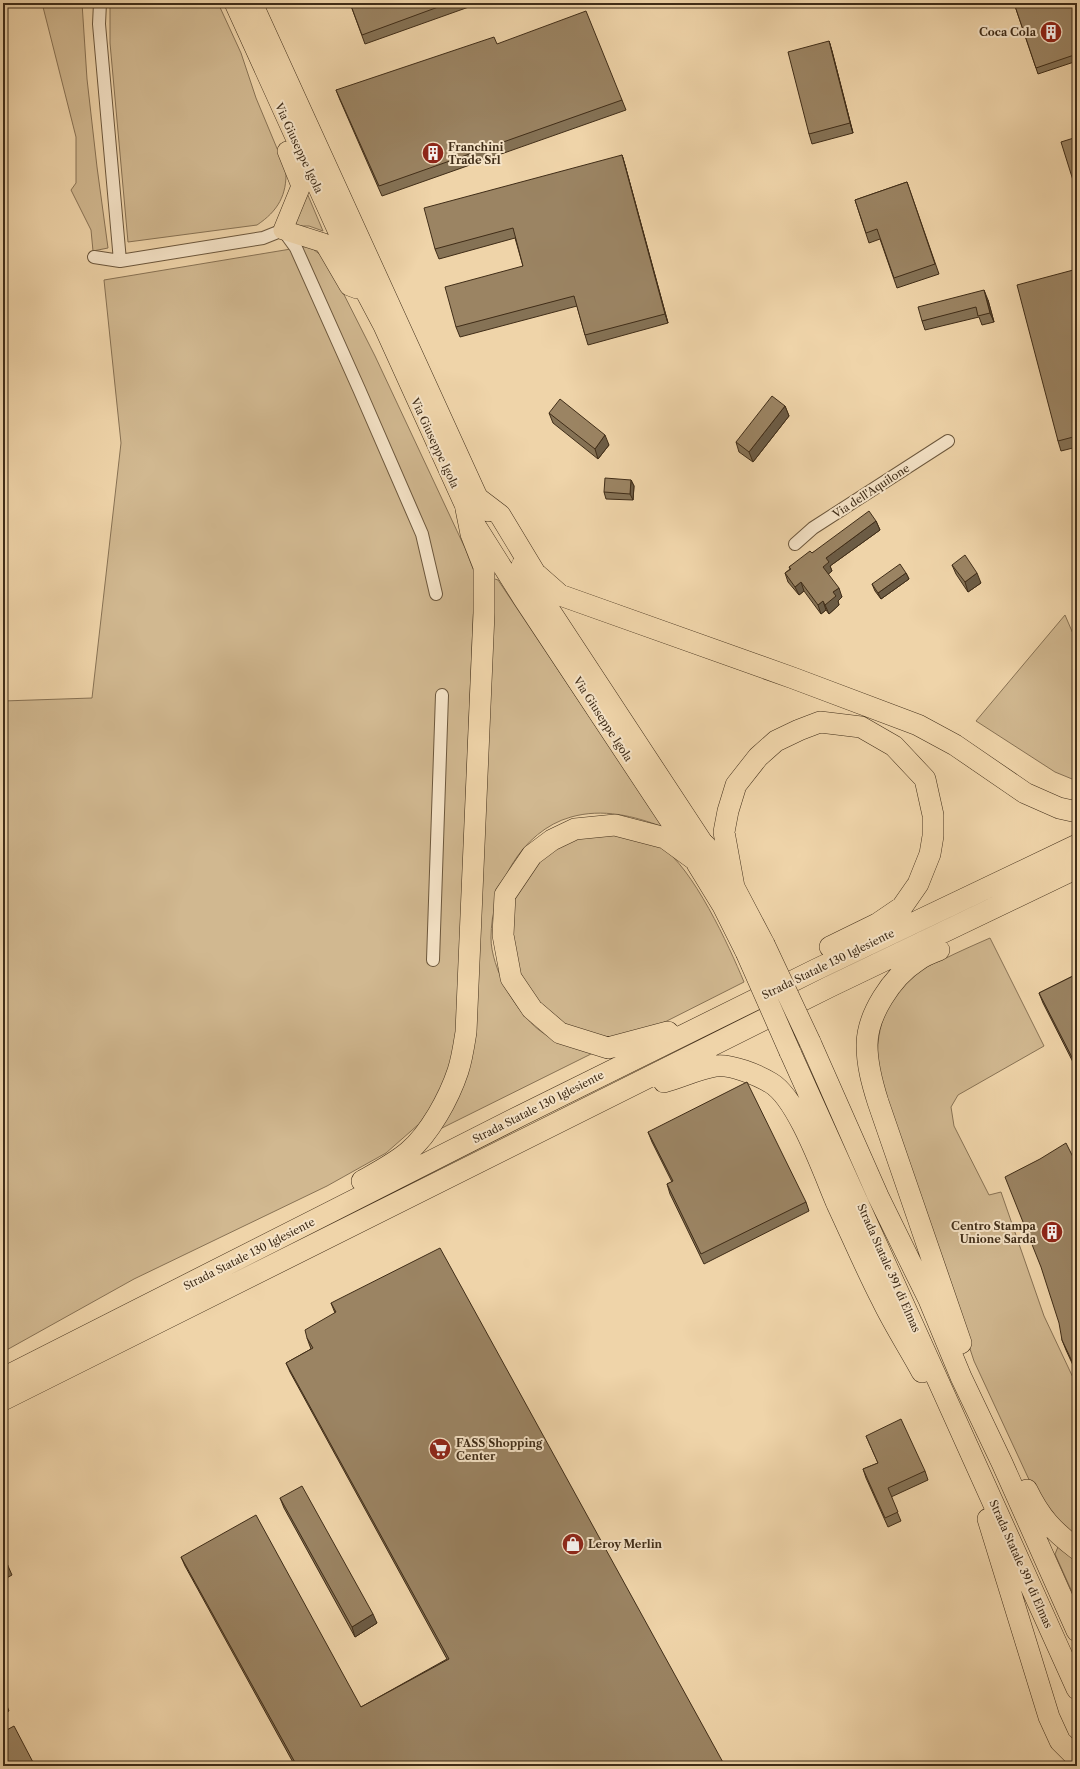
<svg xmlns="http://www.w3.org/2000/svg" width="1080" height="1769" font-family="'Libre Caslon Text',serif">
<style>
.green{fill:#d1b890;stroke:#887254}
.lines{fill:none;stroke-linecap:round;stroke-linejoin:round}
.minor-casing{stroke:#6c573c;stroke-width:14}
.primary-casing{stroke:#402d18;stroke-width:20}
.trunk-casing{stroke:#402d18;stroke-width:22}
.minor{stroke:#f5e3c7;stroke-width:12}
.primary{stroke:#efd4a9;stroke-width:19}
.trunk{stroke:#efd4a9;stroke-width:21}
.trunk-bridge-casing{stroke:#402d18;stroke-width:22;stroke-linecap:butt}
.trunk-bridge{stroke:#efd4a9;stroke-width:21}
.wall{fill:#857255;stroke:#402d18}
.shaded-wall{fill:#6c5c45;stroke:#402d18}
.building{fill:#9b8463;stroke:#402d18}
.labels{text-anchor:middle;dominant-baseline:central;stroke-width:4;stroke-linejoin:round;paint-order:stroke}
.poi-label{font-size:11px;font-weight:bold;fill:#402d18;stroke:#f5e3c7;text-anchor:start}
.street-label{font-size:11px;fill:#402d18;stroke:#f5e3c7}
</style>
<rect width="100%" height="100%" fill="#efd4a9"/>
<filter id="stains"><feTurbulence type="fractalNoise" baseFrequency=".005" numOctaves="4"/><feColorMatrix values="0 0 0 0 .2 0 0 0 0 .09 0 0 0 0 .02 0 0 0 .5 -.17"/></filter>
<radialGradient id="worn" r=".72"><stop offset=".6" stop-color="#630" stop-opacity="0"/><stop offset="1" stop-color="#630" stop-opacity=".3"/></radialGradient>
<!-- green -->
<path class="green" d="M 42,3 L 82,3 L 87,79 L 97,167 L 108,248 L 93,251 L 91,230 L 71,190 L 76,183 L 76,137 Z
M 110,3 L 218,3 L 241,53 L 256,98 L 286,170 C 287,195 278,211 257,225 L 128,242 L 110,43 Z
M 307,193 L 323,231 L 309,226 L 297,226 L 294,217 Z
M 309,246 L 326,259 L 375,356 L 465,548 L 475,574 L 456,1041 L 450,1067 L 438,1097 L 419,1124 L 386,1153 L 327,1186 L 134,1279 L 3,1352 L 3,701 L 92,698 L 121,443 L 104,280 Z
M 492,578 L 498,580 L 663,827 C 634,816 603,808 571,817 C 521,831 491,888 491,938 C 491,968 516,1012 539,1030 C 555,1043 576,1047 595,1052 L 438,1130 L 458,1097 Z
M 1065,615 L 1077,643 L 1077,781 L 1055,772 L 976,721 Z
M 614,830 C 627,834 650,839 660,846 C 693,867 729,946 744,982 L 649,1030 L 618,1037 L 597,1036 L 573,1031 L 537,1004 L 513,959 L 512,907 L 522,881 L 557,843 Z
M 990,938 L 1044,1046 L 958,1095 L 951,1107 L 954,1126 L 989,1195 L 1001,1192 L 1044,1316 L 1077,1386 L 1077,1542 L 1038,1499 L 974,1361 L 879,1075 C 873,1032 885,996 920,970 C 927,966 935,963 942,960 C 958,952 974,945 990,938 Z
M 1058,1547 L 1077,1559 L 1077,1603 L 1055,1554 Z"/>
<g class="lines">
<!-- minor casing -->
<g class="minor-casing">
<path id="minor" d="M 100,3 L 99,24 L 120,261
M 94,257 L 120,261 L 263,238 L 283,230 L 296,248 L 359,389 L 422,534 L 436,594
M 795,544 L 813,528 L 948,441
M 433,960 L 442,695"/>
</g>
<!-- primary casing -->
<g class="primary-casing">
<path id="primary" d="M 234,3 L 365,292 L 383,326 L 466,509 L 522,598 L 690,852
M 253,3 L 479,499 L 488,512
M 287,151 L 301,186 L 283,230 L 324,243 L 349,286 L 357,289
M 521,565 L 705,845"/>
</g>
<!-- trunk casing -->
<g class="trunk-casing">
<path id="trunk" d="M 479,499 L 500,515 L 535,573 L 560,595 L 793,678 L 918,725 L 955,745 L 1025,793 L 1059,808 L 1077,812
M 705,845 L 734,887 L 764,944
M 690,852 L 723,906 L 746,952
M 734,887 L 724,832 L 728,811 L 736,785 L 758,757 L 776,741 L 799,730 L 820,722 L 861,727 L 894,746 L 925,779 L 933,815 L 933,836 L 930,854 L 918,884 L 902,907 L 877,924 L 830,947
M 939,950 C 931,953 923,956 917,961 C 892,977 867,1015 867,1045 C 867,1065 872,1083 878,1102 L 961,1343
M 668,1032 L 608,1048 L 560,1033 L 532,1009 L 511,978 L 503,935 L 505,895 L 532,855 L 552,840 L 575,829 L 615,825 L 665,838 L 695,860
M 810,1042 L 878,1196 L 929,1300 L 961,1377 L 1002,1463 L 1077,1631
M 790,1052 C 887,1264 981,1477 1077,1689
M 664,1082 C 682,1077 698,1069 716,1066 C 731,1064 758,1075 771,1083 C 798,1099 824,1174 837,1204 C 852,1236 866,1269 882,1300 C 894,1325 909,1348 922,1372
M 362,1181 C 378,1172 395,1163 408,1152 C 430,1133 449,1098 458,1071 C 462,1059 464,1045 466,1032 L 484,613 L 484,567 L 471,534 L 466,509
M 3,1378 L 522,1115 L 815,970 L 1077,845
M 3,1400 L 829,987 L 1077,868
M 1027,1490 C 1040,1517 1053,1531 1077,1549
M 988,1519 L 1049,1717 L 1060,1741 L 1077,1758"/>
</g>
<!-- minor -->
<use href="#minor" class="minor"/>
<!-- primary -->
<use href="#primary" class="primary"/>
<!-- trunk -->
<use href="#trunk" class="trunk"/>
<!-- trunk-bridge casing -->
<g class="trunk-bridge-casing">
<path id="trunk-bridge" d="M 764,944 L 810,1042
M 746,952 L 790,1052"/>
</g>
<!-- trunk-bridge -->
<use href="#trunk-bridge" class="trunk-bridge"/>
</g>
<!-- wall -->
<path class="wall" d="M 350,3 L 480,3 L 365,44 Z
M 1014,3 L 1077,3 L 1077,61 L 1038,74 Z
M 829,41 L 832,51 L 853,133 L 812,144 L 809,134 Z
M 336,90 L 622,100 L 626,110 L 382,196 L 340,100 Z
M 622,155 L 625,165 L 668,323 L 588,345 L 585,335 L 577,306 L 460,337 L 456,327 L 523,266 L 515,238 L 439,259 L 435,249 Z
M 907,182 L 939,274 L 897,288 L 880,239 L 869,243 L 855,200 Z
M 1077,269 L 1077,447 L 1061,451 L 1058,441 Z
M 988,300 L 994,322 L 982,325 L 979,317 L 925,330 L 922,321 Z
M 785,406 L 789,416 L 753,462 L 739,452 L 736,442 Z
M 549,413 L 609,445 L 598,459 L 553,423 Z
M 631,480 L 634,486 L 633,500 L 606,499 L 604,492 Z
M 876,521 L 880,530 L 830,566 L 832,571 L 828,574 L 842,597 L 838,601 L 839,605 L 829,614 L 826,610 L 821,614 L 804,591 L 799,595 L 788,582 L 785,573 L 790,569 L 789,567 L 812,553 Z
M 952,565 L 981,583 L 968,592 L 956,574 Z
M 906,573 L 909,579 L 881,599 L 875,591 L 872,584 Z
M 1077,974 L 1077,1070 L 1043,1003 L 1039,993 Z
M 648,1132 L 806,1202 L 809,1211 L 704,1264 L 670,1194 L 667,1184 L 672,1182 L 652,1142 Z
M 1077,1165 L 1077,1374 L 1066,1350 L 1062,1340 Z
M 331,1303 L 725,1766 L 295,1766 L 185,1566 L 181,1557 L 361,1707 L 447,1659 L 290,1372 L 286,1363 L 311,1349 L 307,1338 L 335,1313 Z
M 866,1436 L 925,1471 L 928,1480 L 891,1497 L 901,1521 L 888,1527 L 866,1478 L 863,1469 L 878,1463 Z
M 280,1498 L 377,1623 L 355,1637 L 284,1508 Z
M 3,1555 L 8,1566 L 12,1575 L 3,1580 Z
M 3,1696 L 9,1711 L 3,1714 Z"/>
<!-- shaded-wall -->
<path class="shaded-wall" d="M 829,41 L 832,51 L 853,133 L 850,123 Z
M 622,155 L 625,165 L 668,323 L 665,314 Z
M 984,290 L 988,300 L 994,322 L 990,313 Z
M 785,406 L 789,416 L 753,462 L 749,452 Z
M 605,435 L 609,445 L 598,459 L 595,449 Z
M 631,480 L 634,486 L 633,500 L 630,494 Z
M 876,521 L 880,530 L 830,566 L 832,571 L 826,576 L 823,567 L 826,558 Z
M 906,573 L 909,579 L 881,599 L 878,593 Z
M 977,573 L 981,583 L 968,592 L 965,582 Z
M 801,582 L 804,591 L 799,595 L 795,587 Z
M 839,588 L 842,597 L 838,601 L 839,605 L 829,614 L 825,605 L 833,592 Z
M 823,601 L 826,610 L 821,614 L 818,605 Z
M 373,1614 L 377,1623 L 355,1637 L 352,1627 Z"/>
<!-- building -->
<path class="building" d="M 350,3 L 449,3 L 362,35 Z
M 1014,3 L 1077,3 L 1077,54 L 1036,68 Z
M 586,11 L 622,100 L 379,186 L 336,90 L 494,37 L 497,44 Z
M 829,41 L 850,123 L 809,134 L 788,52 Z
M 1077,137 L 1077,193 L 1061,142 Z
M 622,155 L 665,314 L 585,335 L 574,296 L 456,327 L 445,287 L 523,266 L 513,228 L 435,249 L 424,208 Z
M 907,182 L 935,264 L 894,278 L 877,229 L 866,233 L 855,200 Z
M 1077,269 L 1077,436 L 1058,441 L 1017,285 Z
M 984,290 L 990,313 L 978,316 L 976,307 L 922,321 L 918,307 Z
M 772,396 L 785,406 L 749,452 L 736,442 Z
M 560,399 L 605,435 L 595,449 L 549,413 Z
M 605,478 L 631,480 L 630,494 L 604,492 Z
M 869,511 L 876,521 L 826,558 L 829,562 L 823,567 L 839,588 L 833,592 L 836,596 L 825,605 L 823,601 L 818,605 L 801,582 L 795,587 L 785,573 L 791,569 L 789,567 L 810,551 L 812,553 Z
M 965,555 L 977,573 L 965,582 L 952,565 Z
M 900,564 L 906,573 L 878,593 L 872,584 Z
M 1077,974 L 1077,1067 L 1039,993 Z
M 747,1082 L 806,1202 L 701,1254 L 667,1184 L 673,1181 L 648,1132 Z
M 1066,1143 L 1077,1165 L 1077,1372 L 1062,1340 L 1059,1323 L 1041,1267 L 1005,1177 L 1040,1159 Z
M 440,1248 L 725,1766 L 297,1766 L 181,1557 L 256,1515 L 361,1707 L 449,1659 L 286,1363 L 313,1348 L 307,1338 L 305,1330 L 336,1312 L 331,1303 Z
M 901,1419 L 925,1471 L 888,1488 L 898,1512 L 885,1518 L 863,1469 L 878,1463 L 866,1436 Z
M 302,1486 L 373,1614 L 352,1627 L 280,1498 Z
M 3,1555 L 8,1566 L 3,1568 Z
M 3,1696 L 6,1701 L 3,1703 Z
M 14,1726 L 35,1766 L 3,1766 L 3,1732 Z"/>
<!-- icons -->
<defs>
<g id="building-disc" transform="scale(1.15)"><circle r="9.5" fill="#8f2418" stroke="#f5e3c7"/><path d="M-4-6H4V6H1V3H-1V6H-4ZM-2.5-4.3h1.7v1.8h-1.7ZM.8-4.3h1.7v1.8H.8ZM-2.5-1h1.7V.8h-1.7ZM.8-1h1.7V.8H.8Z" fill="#fff"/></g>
<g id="supermarket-disc" transform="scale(1.15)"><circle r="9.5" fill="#8f2418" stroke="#f5e3c7"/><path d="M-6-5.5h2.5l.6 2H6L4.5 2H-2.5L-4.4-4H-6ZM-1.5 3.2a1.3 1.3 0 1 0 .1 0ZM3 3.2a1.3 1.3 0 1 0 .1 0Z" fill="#fff"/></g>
<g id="shop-disc" transform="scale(1.15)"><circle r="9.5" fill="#8f2418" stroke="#f5e3c7"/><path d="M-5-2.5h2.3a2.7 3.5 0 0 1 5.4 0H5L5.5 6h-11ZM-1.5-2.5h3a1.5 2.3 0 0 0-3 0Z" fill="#fff"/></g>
</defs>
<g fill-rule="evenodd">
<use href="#building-disc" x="1051" y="32"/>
<use href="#building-disc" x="433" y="153"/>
<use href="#building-disc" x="1052" y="1232"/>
<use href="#supermarket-disc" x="440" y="1449"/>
<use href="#shop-disc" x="573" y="1544"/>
</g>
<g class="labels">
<!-- poi labels -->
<g class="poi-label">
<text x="1036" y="32" text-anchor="end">Coca Cola</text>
<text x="448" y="147">Franchini<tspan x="448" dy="13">Trade Srl</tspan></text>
<text x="1036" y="1226" text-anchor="end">Centro Stampa<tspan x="1036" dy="13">Unione Sarda</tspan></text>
<text x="456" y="1443">FASS Shopping<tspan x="456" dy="13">Center</tspan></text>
<text x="588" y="1544">Leroy Merlin</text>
</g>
<!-- street labels -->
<g class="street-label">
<text transform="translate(299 148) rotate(65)">Via Giuseppe Igola</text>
<text transform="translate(435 443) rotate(65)">Via Giuseppe Igola</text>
<text transform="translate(871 491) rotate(-33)">Via dell'Aquilone</text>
<text transform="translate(603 719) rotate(57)">Via Giuseppe Igola</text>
<text transform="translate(828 964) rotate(-26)">Strada Statale 130 Iglesiente</text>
<text transform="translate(538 1107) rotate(-27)">Strada Statale 130 Iglesiente</text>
<text transform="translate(249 1254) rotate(-27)">Strada Statale 130 Iglesiente</text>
<text transform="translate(889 1268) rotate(66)">Strada Statale 391 di Elmas</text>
<text transform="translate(1021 1564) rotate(66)">Strada Statale 391 di Elmas</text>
</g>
</g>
<!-- margin -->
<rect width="1080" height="1769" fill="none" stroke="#efd4a9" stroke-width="16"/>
<rect x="4" y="4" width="1072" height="1761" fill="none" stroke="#402d18" stroke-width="2"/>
<rect x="8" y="8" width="1064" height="1753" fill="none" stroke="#402d18"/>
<rect width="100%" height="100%" filter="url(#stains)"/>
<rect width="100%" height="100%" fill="url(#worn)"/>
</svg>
